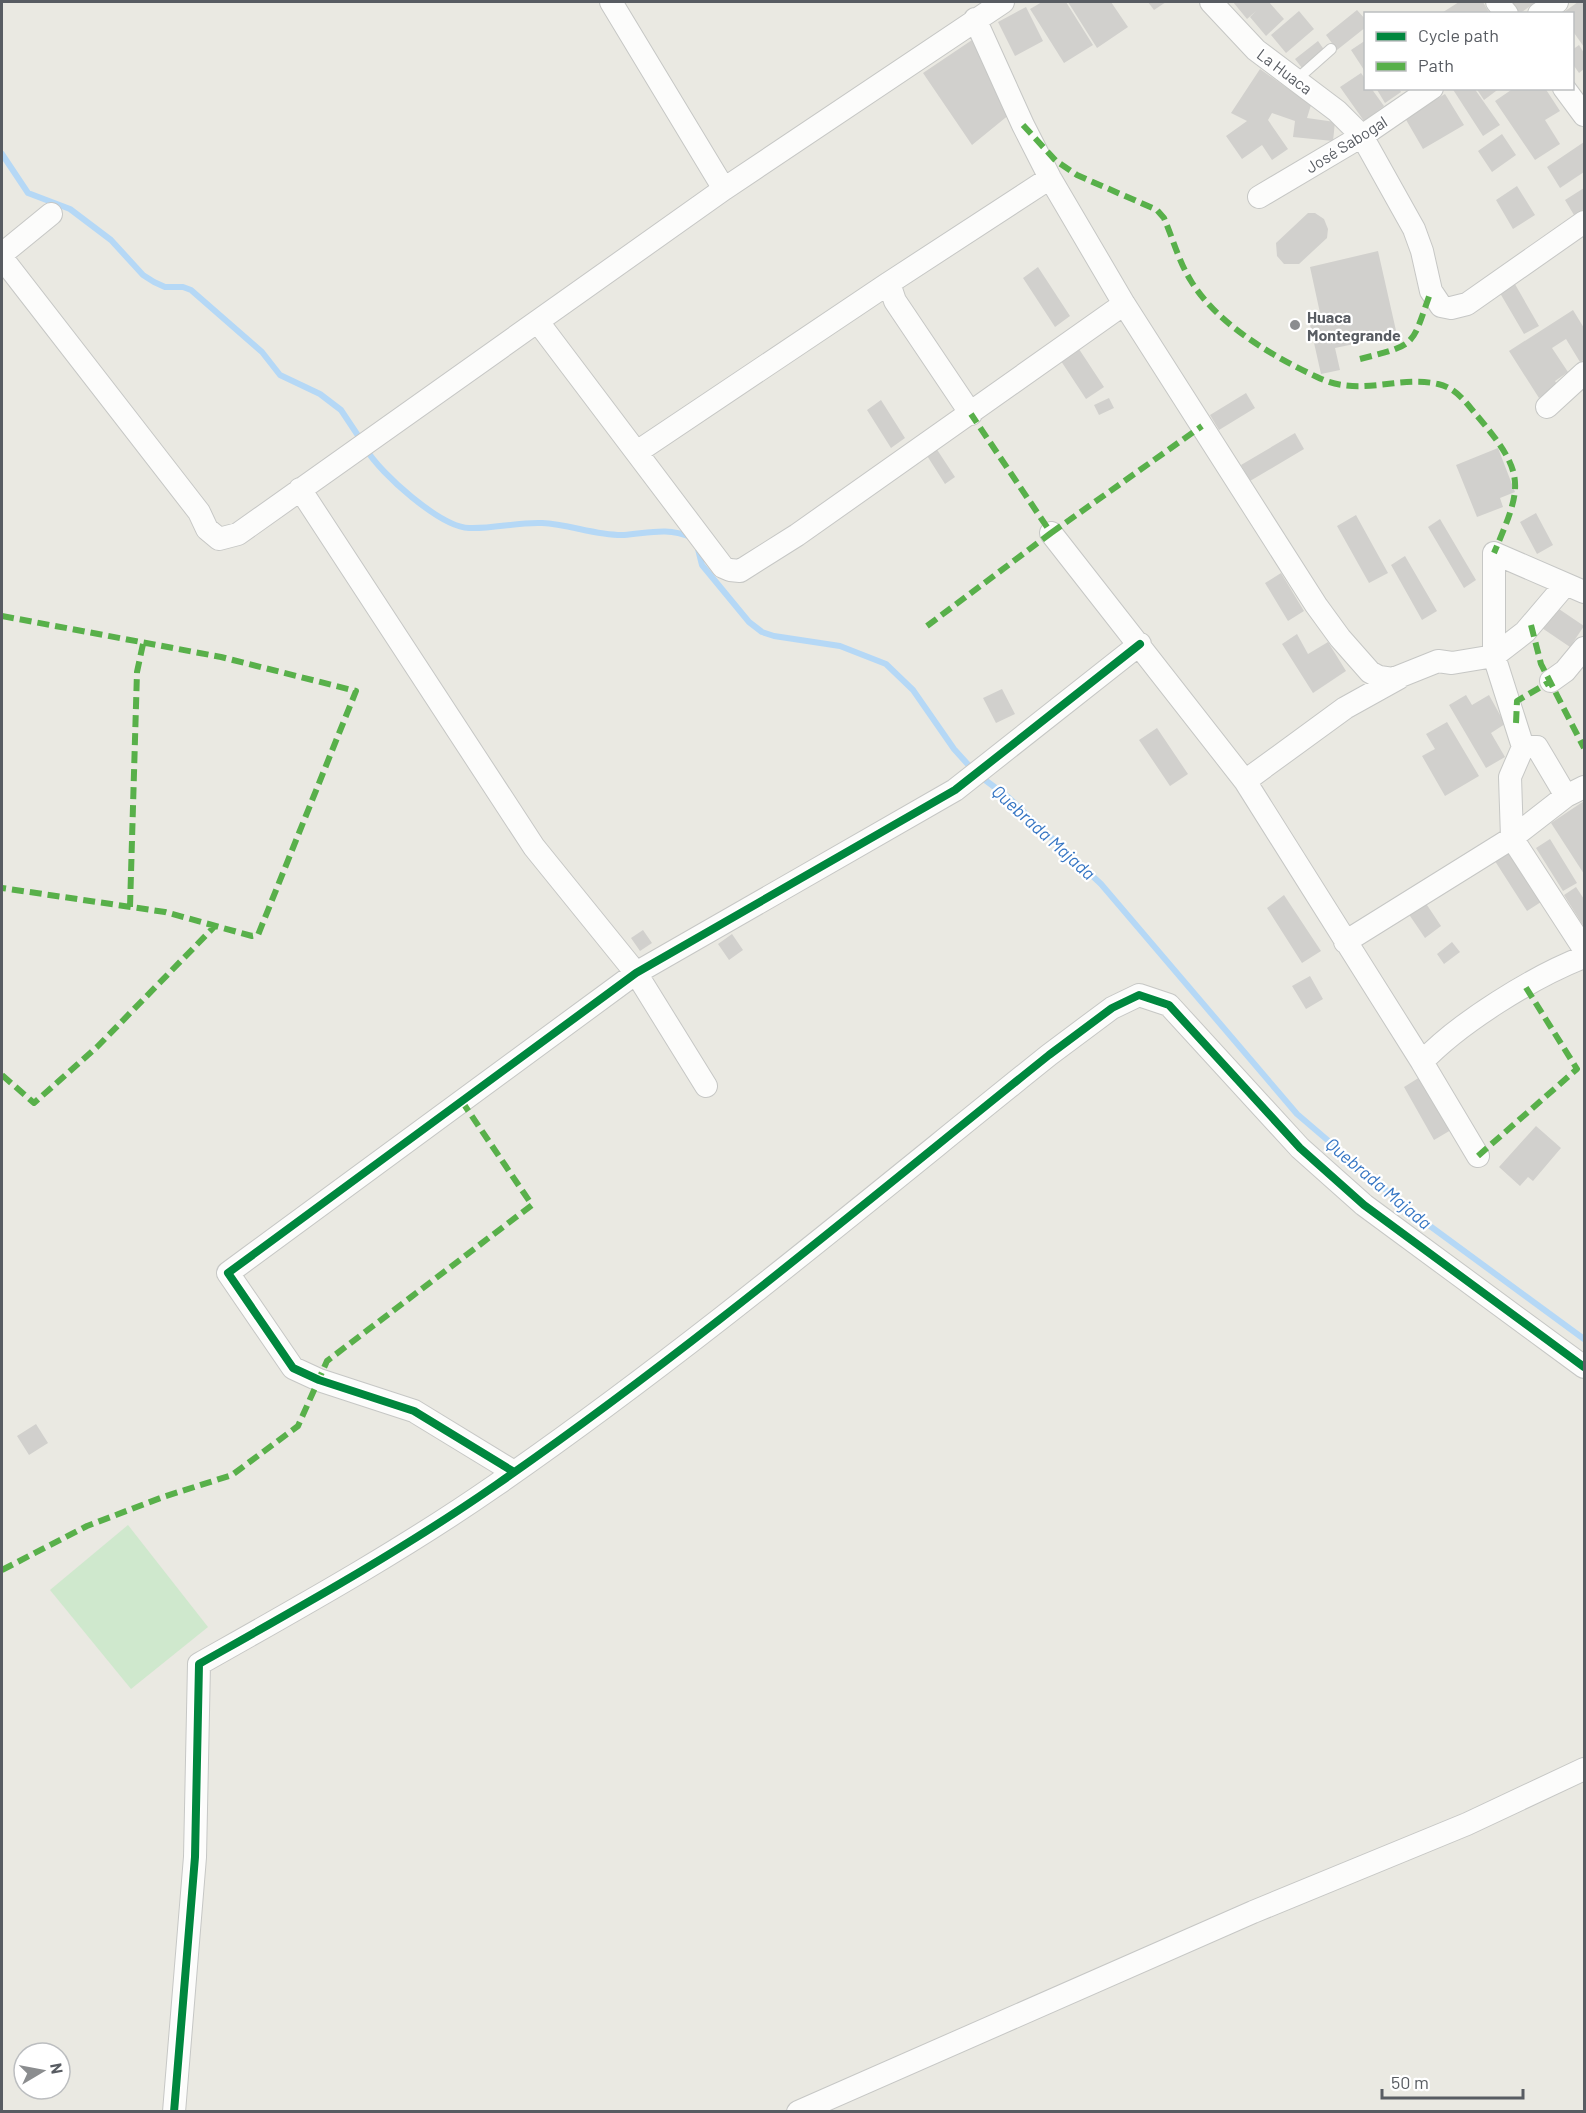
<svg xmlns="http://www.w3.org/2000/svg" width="1586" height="2113" font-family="Barlow,sans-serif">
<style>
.green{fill:#cfe8cd}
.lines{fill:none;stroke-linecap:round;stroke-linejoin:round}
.stream{stroke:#b5d8f6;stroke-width:6}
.building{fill:#d1d0cd}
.service-casing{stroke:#c6c7c5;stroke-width:12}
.minor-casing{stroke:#c6c7c5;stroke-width:24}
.service{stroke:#fcfcfb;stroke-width:10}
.minor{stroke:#fcfcfb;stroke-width:22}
.quiet{stroke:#58b04a;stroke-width:6;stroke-dasharray:12 6;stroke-linecap:butt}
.cycleway-casing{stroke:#fff;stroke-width:11}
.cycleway{stroke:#00873e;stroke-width:8}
.poi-dot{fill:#8b8d8f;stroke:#fff;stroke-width:2}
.labels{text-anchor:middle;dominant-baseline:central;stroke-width:4.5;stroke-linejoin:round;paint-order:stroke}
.street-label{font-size:16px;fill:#585c62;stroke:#fff}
.poi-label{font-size:16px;font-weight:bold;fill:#585c62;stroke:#fff;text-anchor:start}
.water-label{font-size:18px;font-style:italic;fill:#3575c3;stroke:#fff}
</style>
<rect width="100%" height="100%" fill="#eae9e2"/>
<!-- green -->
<path class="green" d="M 128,1525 L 208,1627 L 131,1689 L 50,1590 Z"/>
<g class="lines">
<!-- stream -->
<path class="stream" d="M 2,154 L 28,193 L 70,209 L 111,240 L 143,275 L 154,282 L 165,287 L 183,287 L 191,290 L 262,352 L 280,375 L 320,394 L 341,410 L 361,440
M 366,449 C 380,473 440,527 469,528 C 493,529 517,522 542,523 C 569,524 597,536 624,535 C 649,533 667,527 691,537
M 698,549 L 702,565 L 749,622 L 762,632 L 774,636 L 840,646 L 886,664 L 913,690 L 954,749 L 973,770
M 981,777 L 1008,797 L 1101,884 L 1297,1114 L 1415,1215 L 1584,1339"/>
</g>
<!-- building -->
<path class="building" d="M 1042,2 L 1066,2 L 1093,45 L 1064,63 L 1030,9 Z
M 1068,2 L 1111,2 L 1128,27 L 1097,48 Z
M 1148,2 L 1166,2 L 1154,10 Z
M 1233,2 L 1269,2 L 1284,19 L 1266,36 L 1250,17 L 1256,11 L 1247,19 Z
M 1459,2 L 1483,2 L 1490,14 L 1440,14 Z
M 1510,2 L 1536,2 L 1519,14 Z
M 1578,2 L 1584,2 L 1584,47 L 1572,30 L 1572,14 L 1561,14 Z
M 1026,7 L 1043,41 L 1015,56 L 998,22 Z
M 1357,10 L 1366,20 L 1366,27 L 1337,50 L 1326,35 Z
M 1299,11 L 1314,29 L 1286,53 L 1271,35 Z
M 972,40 L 1010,114 L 972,145 L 923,73 Z
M 1366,40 L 1366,73 L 1351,50 Z
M 1318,41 L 1325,51 L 1302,68 L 1295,59 Z
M 1579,45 L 1584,53 L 1584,69 L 1579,73 L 1572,63 L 1572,50 Z
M 1260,69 L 1311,105 L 1307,118 L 1335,122 L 1333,141 L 1293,137 L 1295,121 L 1272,113 L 1268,120 L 1288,149 L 1272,160 L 1262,145 L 1242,159 L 1226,136 L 1247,121 L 1231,113 Z
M 1361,73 L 1366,80 L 1366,88 L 1371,88 L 1384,106 L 1364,121 L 1340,87 Z
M 1376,88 L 1399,88 L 1401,92 L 1385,103 Z
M 1452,88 L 1474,88 L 1500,125 L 1483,136 Z
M 1476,88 L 1500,88 L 1484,100 Z
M 1514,88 L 1545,88 L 1560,111 L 1545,120 L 1560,144 L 1535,160 L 1495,101 Z
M 1445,94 L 1464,125 L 1423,149 L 1405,118 Z
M 1502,134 L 1516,155 L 1492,172 L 1478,151 Z
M 1584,142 L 1584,172 L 1560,188 L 1547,167 Z
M 1517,186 L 1535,215 L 1513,229 L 1496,200 Z
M 1584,188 L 1584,209 L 1574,215 L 1565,200 Z
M 1308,213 L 1315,213 L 1324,219 L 1328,229 L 1327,238 L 1299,264 L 1284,264 L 1277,256 L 1276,243 Z
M 1378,251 L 1397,335 L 1335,348 L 1340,370 L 1321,374 L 1308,316 L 1320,313 L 1310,267 Z
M 1038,267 L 1070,316 L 1055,327 L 1023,278 Z
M 1512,279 L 1539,326 L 1524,334 L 1497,288 Z
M 1573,310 L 1584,328 L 1584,360 L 1580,362 L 1566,339 L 1552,348 L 1568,372 L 1555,381 L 1558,386 L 1539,398 L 1509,351 Z
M 1077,346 L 1104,387 L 1086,399 L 1059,358 Z
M 1246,393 L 1255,408 L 1219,430 L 1210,415 Z
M 1109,398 L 1114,408 L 1099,415 L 1094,405 Z
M 881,400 L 905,438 L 891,448 L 867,410 Z
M 1295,433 L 1304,449 L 1250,481 L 1241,465 Z
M 934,445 L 955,477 L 945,484 L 924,451 Z
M 1498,448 L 1515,492 L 1500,498 L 1503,507 L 1477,517 L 1456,465 Z
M 1536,513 L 1553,545 L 1537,554 L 1520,522 Z
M 1356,515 L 1388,573 L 1369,583 L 1337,526 Z
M 1440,519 L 1476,580 L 1464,588 L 1428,527 Z
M 1405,556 L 1437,611 L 1422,620 L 1391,565 Z
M 1281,573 L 1304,611 L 1288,621 L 1265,583 Z
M 1556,607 L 1584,626 L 1570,647 L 1542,628 Z
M 1297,634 L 1308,654 L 1328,642 L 1346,671 L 1313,693 L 1282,644 Z
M 1002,689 L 1015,714 L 996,723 L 983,698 Z
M 1466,695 L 1472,705 L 1489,695 L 1505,724 L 1491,733 L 1505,757 L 1486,768 L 1449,705 Z
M 1447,722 L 1479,776 L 1445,796 L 1422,756 L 1435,749 L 1426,734 Z
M 1157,728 L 1188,774 L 1170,786 L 1139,740 Z
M 1584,801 L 1584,874 L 1551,823 Z
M 1550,839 L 1577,883 L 1563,891 L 1536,848 Z
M 1507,849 L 1541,902 L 1527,911 L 1493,858 Z
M 1576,887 L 1584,899 L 1584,927 L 1564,895 Z
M 1284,895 L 1321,951 L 1302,963 L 1267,908 Z
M 1425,902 L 1441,926 L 1425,938 L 1408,913 Z
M 643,930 L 652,943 L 640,951 L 631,938 Z
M 732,934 L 743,950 L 729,960 L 718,944 Z
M 1452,942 L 1460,952 L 1444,964 L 1437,954 Z
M 1310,976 L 1323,999 L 1306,1009 L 1292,986 Z
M 1420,1077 L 1451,1130 L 1434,1140 L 1404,1087 Z
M 1536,1126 L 1561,1148 L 1533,1181 L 1528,1177 L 1520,1186 L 1499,1167 Z
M 36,1424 L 48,1443 L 29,1455 L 17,1436 Z"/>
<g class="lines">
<!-- service casing -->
<g class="service-casing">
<path id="service" d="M 1296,80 L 1331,49"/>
</g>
<!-- minor casing -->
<g class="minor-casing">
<path id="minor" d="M 611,2 L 724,189
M 1211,2 L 1256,50 L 1337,111 L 1362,136 L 1414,229 L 1422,251 L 1431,291 L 1441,306 L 1451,308 L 1467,304 L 1584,222
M 1497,2 L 1507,14
M 1539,14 L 1557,2
M 975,19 L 1023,125 L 1050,178 L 1124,304 L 1316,605 L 1340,638 L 1370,672 L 1379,677 L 1393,679 L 1438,661 L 1452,663 L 1494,656 L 1525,632 L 1565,585
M 1564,88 L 1584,115
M 1259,197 L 1362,136 L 1432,88
M 2,254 L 51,214
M 2,258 L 199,512 L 207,529 L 219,539 L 238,534 L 724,189 L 1003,2
M 538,322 L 723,567 L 730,570 L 740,571 L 797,535 L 1124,304
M 1547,407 L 1584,373
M 971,414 L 895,301 L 889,283 L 1050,178
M 637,452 L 889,283
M 300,489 L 534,847 L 636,973 L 706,1086
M 1051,533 L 1245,781
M 1584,592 L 1494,553 L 1494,656 L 1523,747 L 1537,747 L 1566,796 L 1584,787
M 1399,678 L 1345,708 L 1245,781 L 1422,1062
M 1551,681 L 1565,671 L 1584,648
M 1523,747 L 1510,777 L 1512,838 L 1584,949
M 1345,942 L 1512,838 L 1566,796
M 1478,1156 L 1422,1062 C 1460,1022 1533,977 1584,957
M 514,1472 L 414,1411 L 319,1380 L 293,1368 L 228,1273 L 636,973 L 955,790 L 1140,644
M 174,2112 L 195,1857 L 199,1664 C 300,1607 401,1551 496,1485 C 688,1352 867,1201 1049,1055 L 1112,1008 L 1139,995 L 1169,1005 L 1300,1148 L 1364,1205 L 1584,1367
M 798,2112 L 1253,1912 L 1467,1824 L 1584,1769"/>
</g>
<!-- service -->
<use href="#service" class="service"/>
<!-- minor -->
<use href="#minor" class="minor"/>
<!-- quiet -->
<path class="quiet" d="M 1023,125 L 1056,161 L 1077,175 L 1157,210 L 1164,218 C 1173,239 1179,262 1191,281 C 1217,324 1272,356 1317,377 C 1359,398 1397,375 1438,384 C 1457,388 1467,404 1479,418 C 1527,475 1522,487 1494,553
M 1360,359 C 1419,344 1411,346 1431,291
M 1051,533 L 1202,426
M 2,616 L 221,657 L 356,691 L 258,935 L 252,936 L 165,912 L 2,888
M 1531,625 L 1541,664 L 1584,748
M 927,626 L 1051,533 L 971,414
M 1516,723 L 1517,701 L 1551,681
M 130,907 L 137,672 L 143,644
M 2,1075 L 34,1103 L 97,1047 L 215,926
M 1478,1156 L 1577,1069 L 1525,986
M 2,1570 L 87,1526 L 163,1497 L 232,1475 L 298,1426 L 327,1361 L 532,1205 L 461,1100"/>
<!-- cycleway casing -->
<g class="cycleway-casing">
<path id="cycleway" d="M 514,1472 L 414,1411 L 319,1380 L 293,1368 L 228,1273 L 636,973 L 955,790 L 1140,644
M 174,2112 L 195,1857 L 199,1664 C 300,1607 401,1551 496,1485 C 688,1352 867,1201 1049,1055 L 1112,1008 L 1139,995 L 1169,1005 L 1300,1148 L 1364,1205 L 1584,1367"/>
</g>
<!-- cycleway -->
<use href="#cycleway" class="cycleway"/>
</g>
<!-- markers -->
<circle class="poi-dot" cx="1295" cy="325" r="6"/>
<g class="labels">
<!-- street labels -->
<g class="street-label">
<text transform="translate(1285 71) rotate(37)">La Huaca</text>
<text transform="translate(1346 144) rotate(-32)">José Sabogal</text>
</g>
<!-- poi labels -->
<g class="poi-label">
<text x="1307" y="316">Huaca<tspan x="1307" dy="18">Montegrande</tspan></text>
</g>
<!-- water labels -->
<g class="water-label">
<text transform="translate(1044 832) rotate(42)">Quebrada Majada</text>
<text transform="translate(1379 1183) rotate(40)">Quebrada Majada</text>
</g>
</g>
<!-- border -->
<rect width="1586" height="2113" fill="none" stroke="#585c62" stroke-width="6"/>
<!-- legend -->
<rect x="1364" y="12" width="210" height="78" fill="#ffffff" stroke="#bcbec0" stroke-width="1.5"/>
<rect x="1376" y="32" width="30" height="9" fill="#00873e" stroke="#bcbec0" stroke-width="1.5"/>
<text x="1418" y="42" font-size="18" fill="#585c62">Cycle path</text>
<rect x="1376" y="62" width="30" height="9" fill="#58b04a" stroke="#bcbec0" stroke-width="1.5"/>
<text x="1418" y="72" font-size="18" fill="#585c62">Path</text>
<!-- north arrow -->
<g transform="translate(42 2071) rotate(80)"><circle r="28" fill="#ffffff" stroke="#bcbec0" stroke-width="1.5"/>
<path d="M0-4.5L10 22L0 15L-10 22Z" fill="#8b8d8f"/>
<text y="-9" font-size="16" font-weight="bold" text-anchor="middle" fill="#585c62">N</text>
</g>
<!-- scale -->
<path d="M1382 2089v9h141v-9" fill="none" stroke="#585c62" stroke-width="3"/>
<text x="1391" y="2089" font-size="18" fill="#585c62" stroke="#ffffff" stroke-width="4.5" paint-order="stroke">50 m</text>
</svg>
